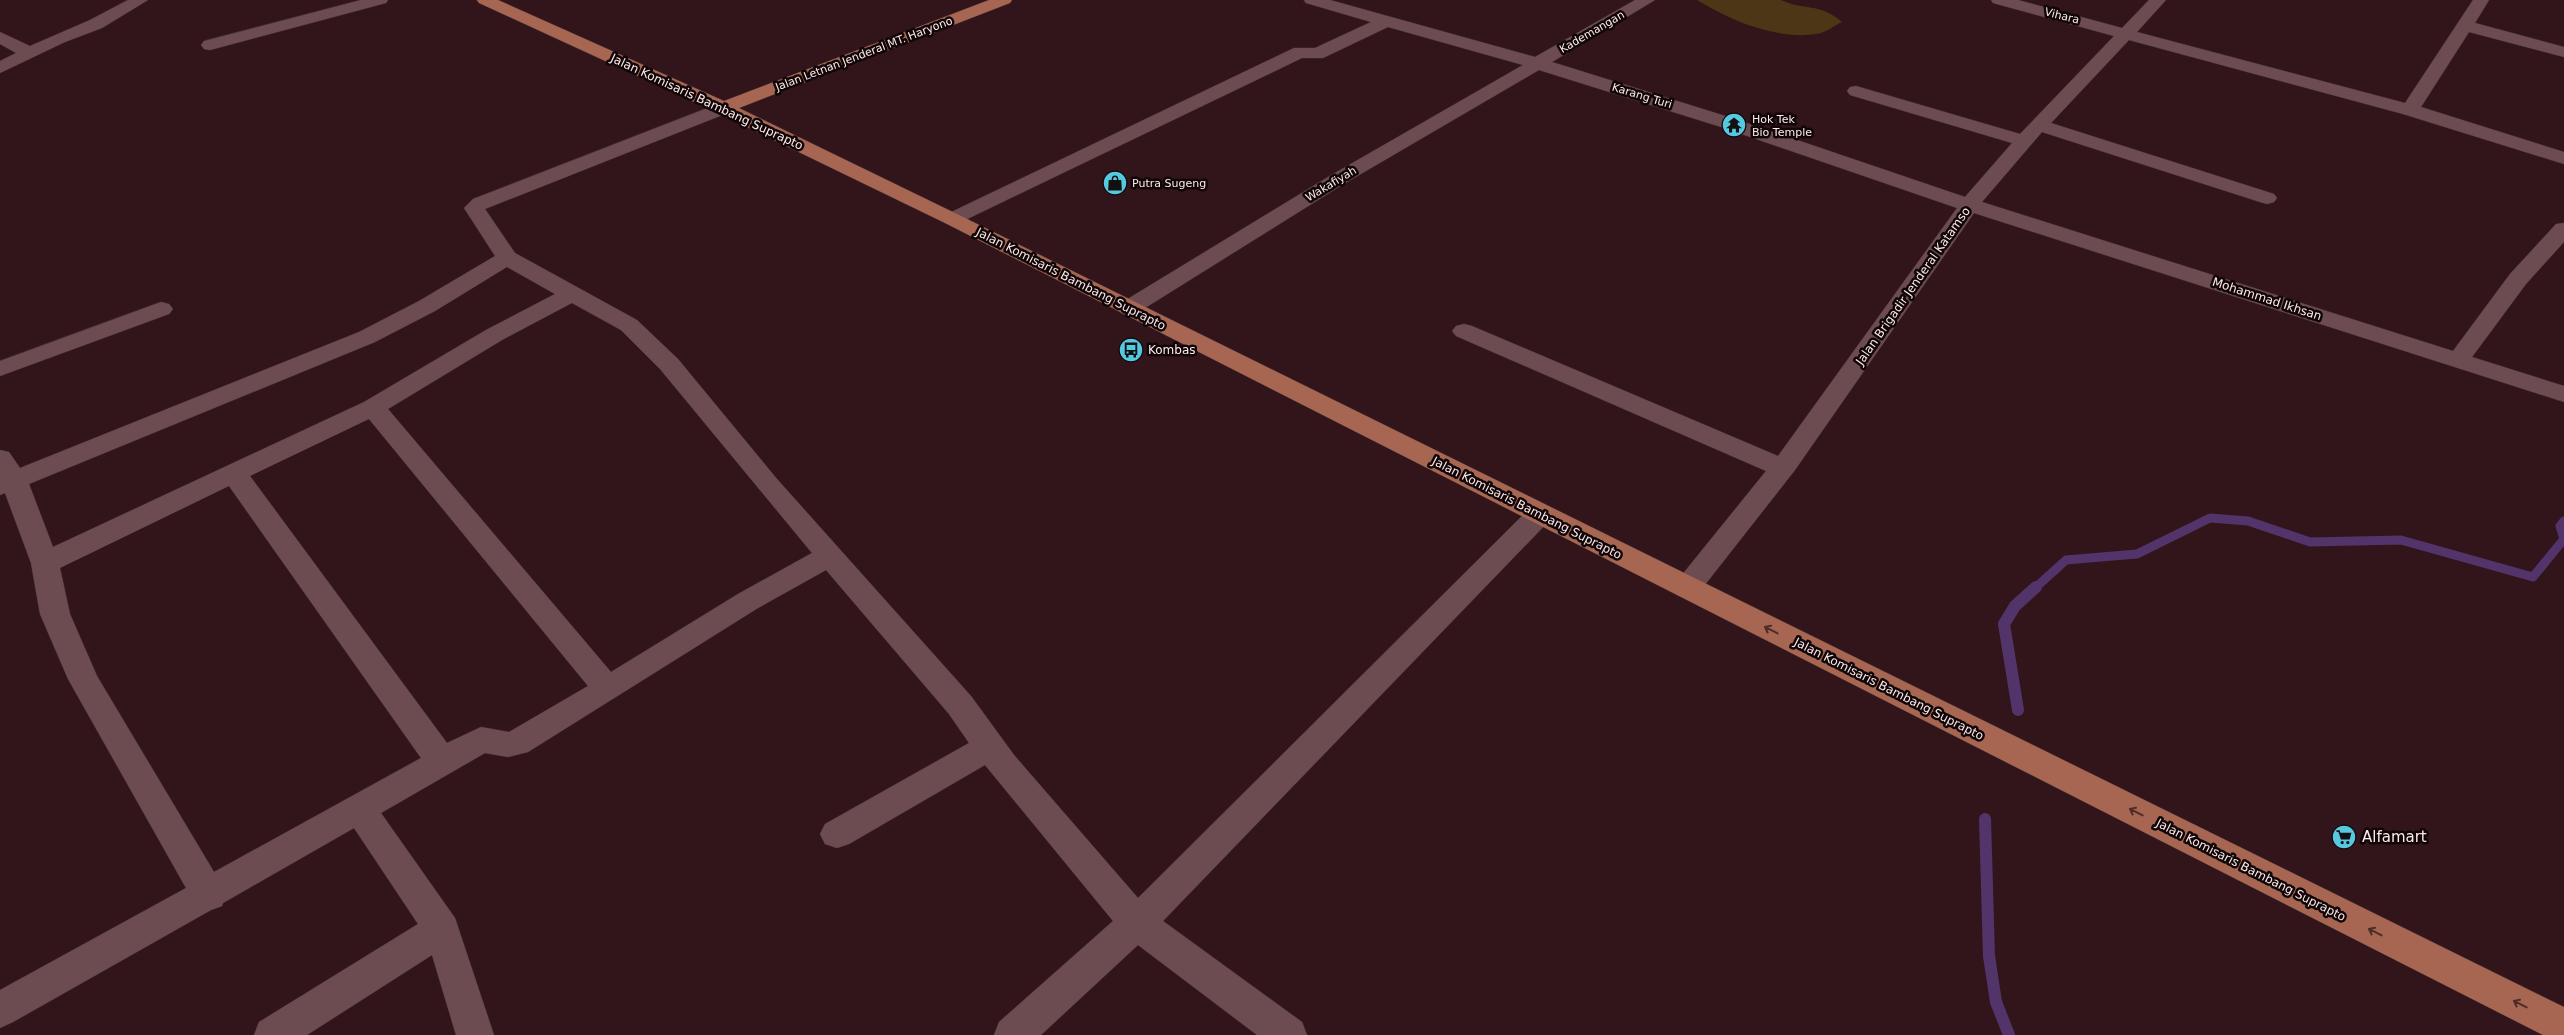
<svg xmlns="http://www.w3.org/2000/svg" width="2564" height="1035" font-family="'DejaVu Sans',sans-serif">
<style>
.green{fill:#4c3615}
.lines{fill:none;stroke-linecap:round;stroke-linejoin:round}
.stream-far1{stroke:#52346a;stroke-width:9}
.stream{stroke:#52346a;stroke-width:12}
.minor-casing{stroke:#453033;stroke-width:1}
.major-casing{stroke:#453033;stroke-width:1}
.minor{fill:#6c4c50;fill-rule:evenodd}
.major{fill:#a76652;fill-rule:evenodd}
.oneway{stroke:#4d2c25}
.labels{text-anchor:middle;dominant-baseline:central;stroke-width:5;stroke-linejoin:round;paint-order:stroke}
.far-street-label{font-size:11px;fill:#fde9ea;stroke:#110607}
.far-poi-label{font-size:11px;fill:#fde9ea;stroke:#110607;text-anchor:start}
.street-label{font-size:12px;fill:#fde9ea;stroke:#110607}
.poi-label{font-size:12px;fill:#fde9ea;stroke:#110607;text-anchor:start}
.near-poi-label{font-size:15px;fill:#fde9ea;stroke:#110607;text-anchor:start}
</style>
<rect width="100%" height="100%" fill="#31151a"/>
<!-- green -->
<path class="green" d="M 1697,0 L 1781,0 C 1804,11 1819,2 1842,22 C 1835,25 1828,31 1821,33 C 1781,42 1731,21 1697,0 Z"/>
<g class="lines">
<!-- stream-far1 -->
<path class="stream-far1" d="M 2564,521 L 2560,526 L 2564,539
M 2034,589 L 2066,560 L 2137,554 L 2210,518 L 2248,521 L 2310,542 L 2401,540 L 2533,577 L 2564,539"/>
<!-- stream -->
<path class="stream" d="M 2018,710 L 2004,624 L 2015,606 L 2036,587
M 1985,819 L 1989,956 L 1996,1002 L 2009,1035"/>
<!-- minor casing -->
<g class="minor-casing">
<path id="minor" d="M 128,0 L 148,0 L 102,28 L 65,42 L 0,73 L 0,61 L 16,53 L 0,44 L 0,32 L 30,46 L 90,20 Z
M 361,0 L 388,0 L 386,3 L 210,50 L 204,49 L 201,45 L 204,41 Z
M 1304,0 L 1330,0 L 1535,57 L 1635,0 L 1655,0 L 1552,62 L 1735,119 L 1965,197 L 2012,143 L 1850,95 L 1847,91 L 1850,87 L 1856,86 L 2020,134 L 2114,36 L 1993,3 L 1991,0 L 2018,0 L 2122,28 L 2149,0 L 2166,0 L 2137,32 L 2405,103 L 2473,0 L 2489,0 L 2475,23 L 2564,47 L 2564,57 L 2469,32 L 2421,107 L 2564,152 L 2564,164 L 2403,114 L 2129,40 L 2051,123 L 2274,194 L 2277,198 L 2274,202 L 2267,204 L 2260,202 L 2042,132 L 1982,202 L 2453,351 L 2510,274 L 2556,224 L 2564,223 L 2564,242 L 2526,284 L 2472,357 L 2564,386 L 2564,402 L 1974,213 L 1795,470 L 1697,595 L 1687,598 L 1677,595 L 1672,588 L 1677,581 L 1766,471 L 1456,336 L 1452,331 L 1456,326 L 1464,324 L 1472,326 L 1778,456 L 1957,208 L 1721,127 L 1539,70 L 1342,185 L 1137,313 L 1129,315 L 1121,313 L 1118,308 L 1121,303 L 1328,177 L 1523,65 L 1388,27 L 1323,58 L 1302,58 L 959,223 L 952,225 L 945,223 L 941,219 L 945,215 L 1294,48 L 1315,48 L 1371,22 L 1306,3 Z
M 723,102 L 730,104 L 732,108 L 730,112 L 485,209 L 515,253 L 637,320 L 678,359 L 777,479 L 971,696 L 1014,755 L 1138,898 L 1529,509 L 1539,506 L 1549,509 L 1553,515 L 1549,521 L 1163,921 L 1302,1022 L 1307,1035 L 1257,1035 L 1138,945 L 1041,1035 L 994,1035 L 999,1022 L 1113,921 L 985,765 L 849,844 L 837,848 L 825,844 L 820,834 L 825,824 L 969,743 L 949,714 L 826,570 L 758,608 L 528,752 L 508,757 L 485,753 L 381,813 L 455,918 L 494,1035 L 456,1035 L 432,955 L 307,1035 L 254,1035 L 259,1022 L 418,924 L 354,828 L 223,903 L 222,906 L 211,910 L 13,1022 L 0,1028 L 0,990 L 186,888 L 68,679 L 40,614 L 31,563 L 5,493 L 0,495 L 0,450 L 9,452 L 20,468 L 359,332 L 419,301 L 495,256 L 464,208 L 473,199 ZM 507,267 L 555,294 L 486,330 L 364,402 L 53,547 L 29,484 L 375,342 L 435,311 ZM 572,303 L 621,330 L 660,369 L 812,553 L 738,594 L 611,672 L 388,409 L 502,340 ZM 369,419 L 588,686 L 509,732 L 481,727 L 447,743 L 250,476 ZM 229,486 L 421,758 L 214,872 L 97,676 L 70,614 L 60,568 Z
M 161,302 L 169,304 L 173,309 L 169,314 L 0,376 L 0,361 Z"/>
</g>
<!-- major casing -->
<g class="major-casing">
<path id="major" d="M 477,0 L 498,0 L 724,101 L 989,0 L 1012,0 L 1010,3 L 739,108 L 959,215 L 2564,1007 L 2564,1035 L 2543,1035 L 945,223 L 716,112 L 479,3 Z"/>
</g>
<!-- minor -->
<use href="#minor" class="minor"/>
<!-- major -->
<use href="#major" class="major"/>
</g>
<!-- one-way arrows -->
<defs><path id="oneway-shaft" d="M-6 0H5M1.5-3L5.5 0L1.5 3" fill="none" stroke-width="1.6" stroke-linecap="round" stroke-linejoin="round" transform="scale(1.25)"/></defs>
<g class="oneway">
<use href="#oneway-shaft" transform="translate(1771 630) rotate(-153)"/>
<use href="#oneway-shaft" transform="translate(2136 812) rotate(-153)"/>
<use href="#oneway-shaft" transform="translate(2375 932) rotate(-153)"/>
<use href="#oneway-shaft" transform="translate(2520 1004) rotate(-153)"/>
</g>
<!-- icons -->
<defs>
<g id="temple-disc" transform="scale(1.25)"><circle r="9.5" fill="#56c9e1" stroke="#110607"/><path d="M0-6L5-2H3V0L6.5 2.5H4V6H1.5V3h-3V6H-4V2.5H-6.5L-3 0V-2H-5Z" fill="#111"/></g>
<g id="shop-disc" transform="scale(1.25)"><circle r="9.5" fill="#56c9e1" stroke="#110607"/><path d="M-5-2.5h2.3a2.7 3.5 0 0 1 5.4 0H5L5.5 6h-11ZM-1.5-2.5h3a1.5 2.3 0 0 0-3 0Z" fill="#111"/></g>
<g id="bus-disc" transform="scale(1.25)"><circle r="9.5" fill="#56c9e1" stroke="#110607"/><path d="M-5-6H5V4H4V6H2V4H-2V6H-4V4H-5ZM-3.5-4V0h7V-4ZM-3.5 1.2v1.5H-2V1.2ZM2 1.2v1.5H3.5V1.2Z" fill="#111"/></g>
<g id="supermarket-disc" transform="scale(1.25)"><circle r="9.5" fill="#56c9e1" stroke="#110607"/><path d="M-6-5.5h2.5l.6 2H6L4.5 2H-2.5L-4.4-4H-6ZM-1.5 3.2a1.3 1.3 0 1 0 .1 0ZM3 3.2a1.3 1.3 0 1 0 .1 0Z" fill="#111"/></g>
</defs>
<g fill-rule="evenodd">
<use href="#temple-disc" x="1734" y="125"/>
<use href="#shop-disc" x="1115" y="183"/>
<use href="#bus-disc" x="1131" y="350"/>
<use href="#supermarket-disc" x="2344" y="837"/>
</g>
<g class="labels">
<!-- far-street labels -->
<g class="far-street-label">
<text transform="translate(2062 16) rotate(14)">Vihara</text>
<text transform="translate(1592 32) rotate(-30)">Kademangan</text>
<text transform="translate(864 54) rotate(-21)">Jalan Letnan Jenderal MT. Haryono</text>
<text transform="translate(1642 96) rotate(17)">Karang Turi</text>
<text transform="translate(1331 184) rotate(-31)">Wakafiyah</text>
</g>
<!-- far-poi labels -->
<g class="far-poi-label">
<text x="1752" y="119">Hok Tek<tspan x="1752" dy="13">Bio Temple</tspan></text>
<text x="1132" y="183">Putra Sugeng</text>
</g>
<!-- street labels -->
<g class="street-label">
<text transform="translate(707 102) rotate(25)">Jalan Komisaris Bambang Suprapto</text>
<text transform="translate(1071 279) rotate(27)">Jalan Komisaris Bambang Suprapto</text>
<text transform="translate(1913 286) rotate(-55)">Jalan Brigadir Jenderal Katamso</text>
<text transform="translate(2267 299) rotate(18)">Mohammad Ikhsan</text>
<text transform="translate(1527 508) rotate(27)">Jalan Komisaris Bambang Suprapto</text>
<text transform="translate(1889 689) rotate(27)">Jalan Komisaris Bambang Suprapto</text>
<text transform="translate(2251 870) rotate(27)">Jalan Komisaris Bambang Suprapto</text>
</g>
<!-- poi labels -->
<g class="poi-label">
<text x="1148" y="350">Kombas</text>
</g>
<!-- near-poi labels -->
<g class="near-poi-label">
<text x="2362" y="837">Alfamart</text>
</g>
</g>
</svg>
